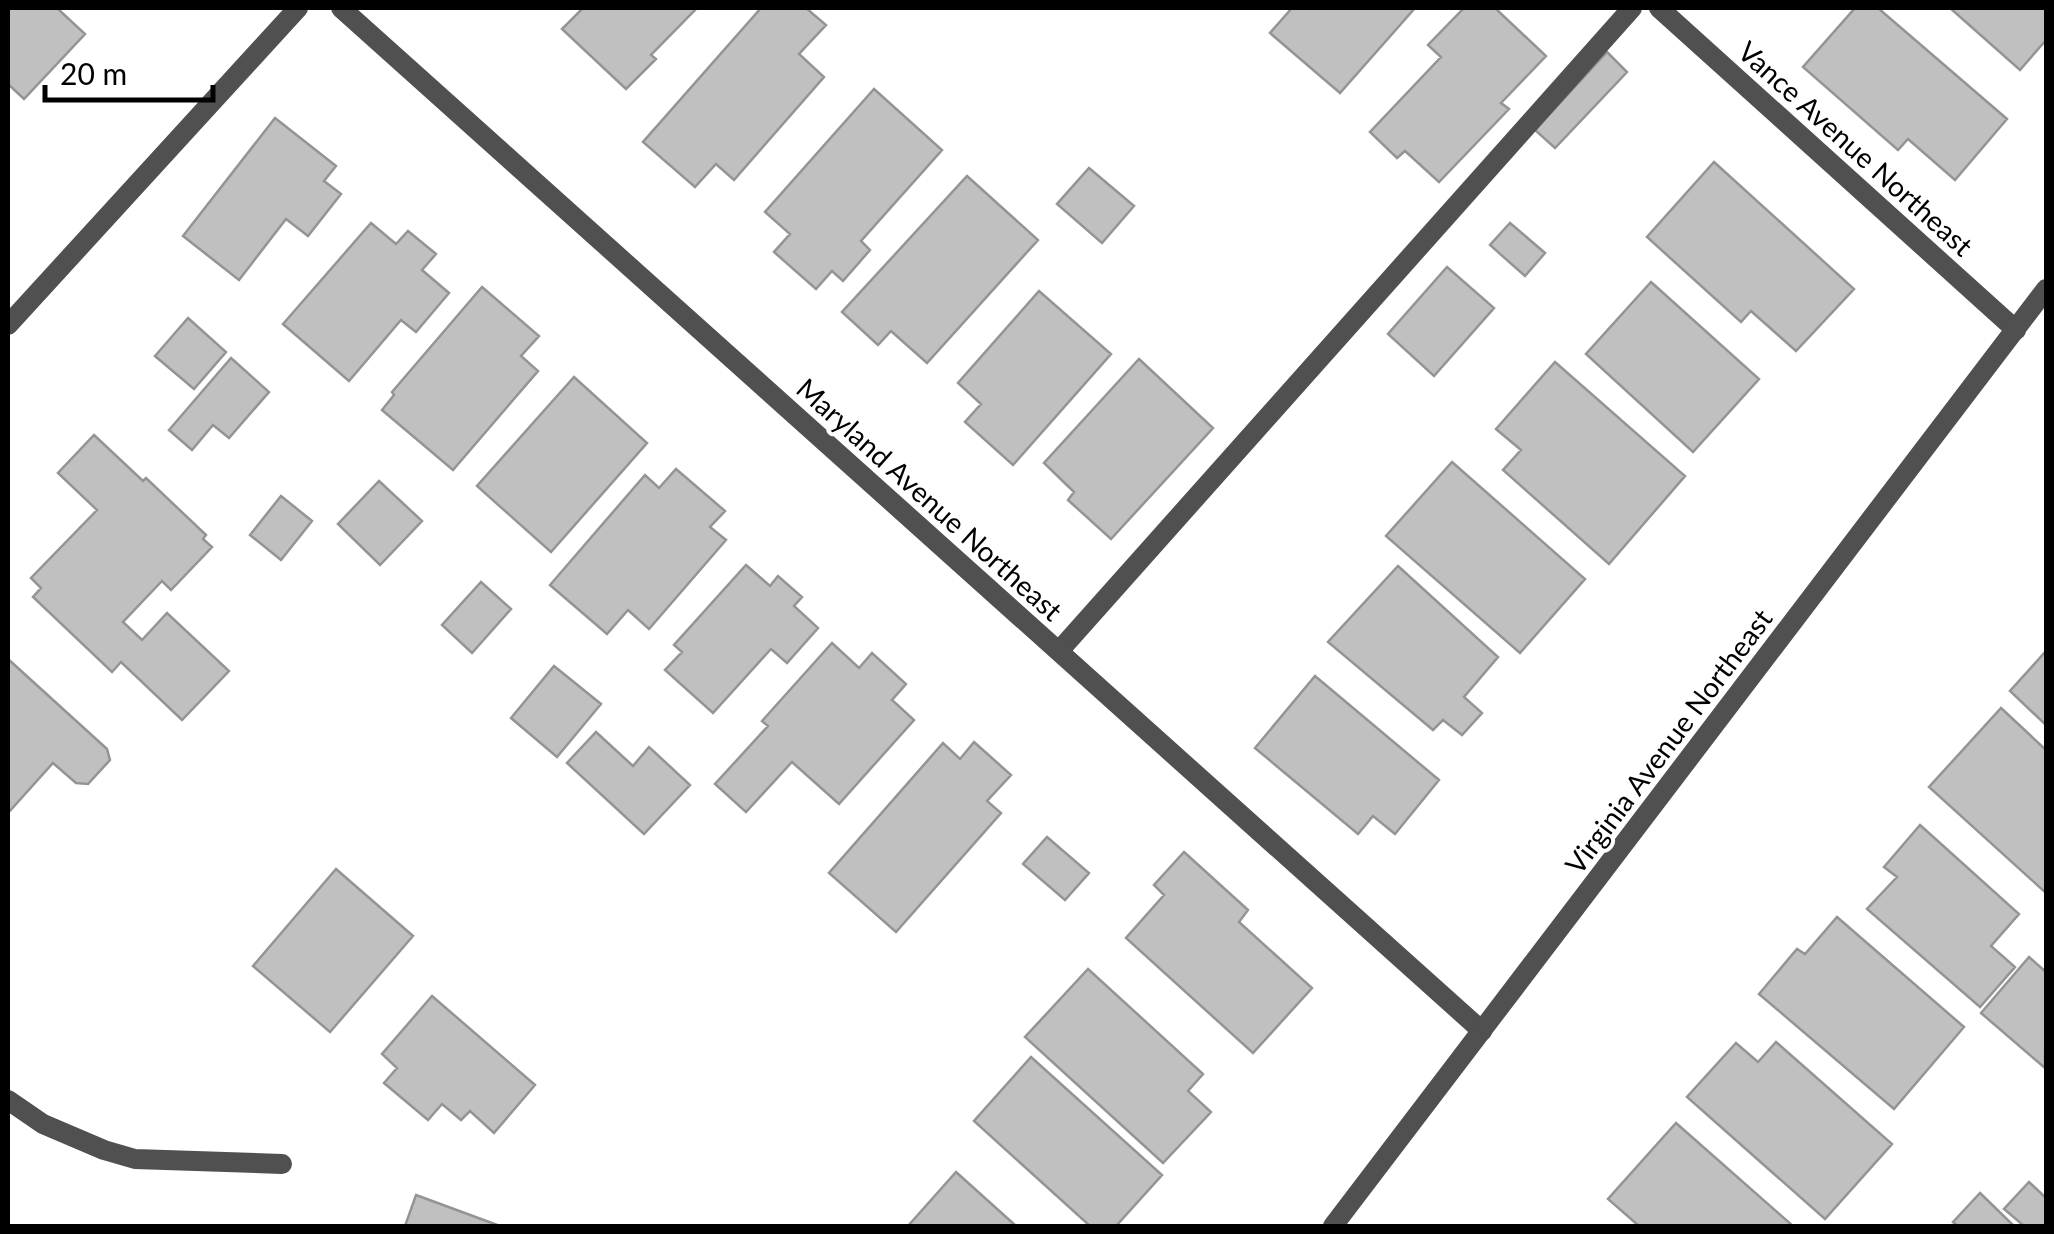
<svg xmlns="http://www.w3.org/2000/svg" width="2054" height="1234" font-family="Lato,sans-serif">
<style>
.building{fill:#c0c0c0;stroke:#949494;stroke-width:2.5}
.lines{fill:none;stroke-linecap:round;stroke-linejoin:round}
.service{stroke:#505050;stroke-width:20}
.minor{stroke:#505050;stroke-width:20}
.tertiary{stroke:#505050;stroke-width:20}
.labels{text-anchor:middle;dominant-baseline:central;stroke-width:8;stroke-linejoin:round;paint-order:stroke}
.street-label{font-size:28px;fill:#000;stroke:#fff}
</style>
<rect width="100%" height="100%" fill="#fff"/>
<!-- building -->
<path class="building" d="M 8,8 L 57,8 L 85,34 L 24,99 L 8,84 Z
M 583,8 L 697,8 L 651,55 L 656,59 L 626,89 L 562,29 Z
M 761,8 L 806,8 L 826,25 L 799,54 L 824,77 L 734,180 L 716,164 L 695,187 L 643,142 Z
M 1292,8 L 1415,8 L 1340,93 L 1270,33 Z
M 1464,8 L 1495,8 L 1546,56 L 1501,103 L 1509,109 L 1439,182 L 1405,151 L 1397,158 L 1370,132 L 1441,57 L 1428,45 Z
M 1855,8 L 1878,8 L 2007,119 L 1955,180 L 1908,139 L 1898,150 L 1803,67 Z
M 1950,8 L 2046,8 L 2046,40 L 2020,70 Z
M 1607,52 L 1627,72 L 1555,148 L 1535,130 Z
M 874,89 L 942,150 L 861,241 L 870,250 L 843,281 L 832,271 L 816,289 L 774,252 L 790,234 L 765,212 Z
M 275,118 L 336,166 L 324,181 L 341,194 L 308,236 L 286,219 L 239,280 L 183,236 Z
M 1714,162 L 1854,289 L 1796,351 L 1751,311 L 1741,322 L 1647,237 Z
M 1089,168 L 1134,206 L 1102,243 L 1057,204 Z
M 967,176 L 1038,240 L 927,363 L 891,331 L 878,345 L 842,312 Z
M 371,223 L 396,244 L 408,231 L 436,254 L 422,270 L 449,293 L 416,332 L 401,320 L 349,381 L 283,324 Z
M 1510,223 L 1545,253 L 1525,276 L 1490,245 Z
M 1447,267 L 1494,308 L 1434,376 L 1388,334 Z
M 1651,282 L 1759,379 L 1693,452 L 1586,354 Z
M 482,287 L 539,336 L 521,356 L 538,371 L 453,470 L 382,410 L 394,395 L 392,392 Z
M 1039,291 L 1111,354 L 1013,465 L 965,422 L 981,404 L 958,383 Z
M 188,318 L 226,352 L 194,389 L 155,356 Z
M 231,358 L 269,392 L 229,438 L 213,425 L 192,450 L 169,430 Z
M 1139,359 L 1213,428 L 1111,539 L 1068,500 L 1074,492 L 1044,463 Z
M 1555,362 L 1685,476 L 1609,564 L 1503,470 L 1521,450 L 1496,429 Z
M 574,377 L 647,443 L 551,552 L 477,486 Z
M 94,435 L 143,481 L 146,478 L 206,535 L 203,539 L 212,547 L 171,590 L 162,581 L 123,622 L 142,640 L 167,613 L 229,671 L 182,720 L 121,662 L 112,672 L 33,597 L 41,588 L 31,578 L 97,510 L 58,473 Z
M 1452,462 L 1585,579 L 1520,653 L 1386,536 Z
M 676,469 L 725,511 L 710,527 L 726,540 L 649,629 L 628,610 L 607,634 L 550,585 L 645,475 L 659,488 Z
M 379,481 L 422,521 L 380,565 L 338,524 Z
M 281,496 L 312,521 L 281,560 L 250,535 Z
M 746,565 L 770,586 L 778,576 L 802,597 L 794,606 L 818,628 L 787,663 L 771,649 L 713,713 L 665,670 L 682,652 L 674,645 Z
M 1398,566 L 1498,657 L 1464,697 L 1482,713 L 1462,735 L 1443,720 L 1433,730 L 1328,642 Z
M 481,582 L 511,609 L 472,653 L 442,625 Z
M 832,643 L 859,668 L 872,653 L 906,684 L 892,700 L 914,720 L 839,804 L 792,762 L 746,812 L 715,784 L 768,726 L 762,721 Z
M 2046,651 L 2046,725 L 2010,691 Z
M 8,659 L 107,749 L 110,760 L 88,784 L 76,783 L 53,763 L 8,813 Z
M 554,666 L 601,704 L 557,757 L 511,718 Z
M 1315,676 L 1439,780 L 1395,834 L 1373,816 L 1358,834 L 1255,748 Z
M 2001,708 L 2046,750 L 2046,893 L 1929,787 Z
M 596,732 L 633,766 L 649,747 L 690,785 L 644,834 L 567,763 Z
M 974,742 L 1011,775 L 987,801 L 1001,813 L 896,932 L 829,873 L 943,743 L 960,759 Z
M 1920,825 L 2019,914 L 1991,946 L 2015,967 L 1980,1007 L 1867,909 L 1897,877 L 1884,867 Z
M 1047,837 L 1089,873 L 1065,900 L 1023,864 Z
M 1184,852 L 1248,910 L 1239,922 L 1312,988 L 1253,1053 L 1126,938 L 1164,895 L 1154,885 Z
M 336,869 L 413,936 L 330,1032 L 253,966 Z
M 1837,917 L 1964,1027 L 1894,1109 L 1759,994 L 1797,949 L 1805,954 Z
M 2029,957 L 2046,972 L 2045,1068 L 1981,1013 Z
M 1088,969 L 1203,1074 L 1188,1091 L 1211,1112 L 1163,1163 L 1025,1037 Z
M 432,996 L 535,1085 L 494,1133 L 470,1111 L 461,1120 L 442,1104 L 428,1120 L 384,1083 L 397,1068 L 382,1054 Z
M 1776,1042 L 1892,1144 L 1825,1219 L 1687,1097 L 1736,1043 L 1758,1062 Z
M 1031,1057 L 1162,1175 L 1116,1226 L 1090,1226 L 974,1121 Z
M 1676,1123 L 1793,1226 L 1639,1226 L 1608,1199 Z
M 956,1172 L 1016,1226 L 908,1226 Z
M 2029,1182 L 2046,1198 L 2046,1226 L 2024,1226 L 2004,1209 Z
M 1980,1193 L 2014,1226 L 1958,1226 L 1953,1222 Z
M 416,1195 L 500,1226 L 405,1226 Z"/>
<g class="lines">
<!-- service -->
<path class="service" d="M 1059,651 L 1632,8"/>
<!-- minor -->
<path class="minor" d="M 341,8 L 1482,1031
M 1659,8 L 2016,330
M 8,325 L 298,8
M 8,1100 L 43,1124 L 104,1150 L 135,1159 L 282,1164"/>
<!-- tertiary -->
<path class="tertiary" d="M 1333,1226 L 2046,289"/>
</g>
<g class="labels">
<!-- street labels -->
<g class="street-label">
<text transform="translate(1856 148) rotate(42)">Vance Avenue Northeast</text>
<text transform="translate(930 499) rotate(42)">Maryland Avenue Northeast</text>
<text transform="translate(1668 741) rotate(-53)">Virginia Avenue Northeast</text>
</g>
</g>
<!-- border -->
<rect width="2054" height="1234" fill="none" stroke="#000000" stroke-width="20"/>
<!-- scale -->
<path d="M45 85v15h168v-15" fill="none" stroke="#000000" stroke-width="5"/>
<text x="60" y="85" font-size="30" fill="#000000" stroke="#ffffff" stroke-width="8" paint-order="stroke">20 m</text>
</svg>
